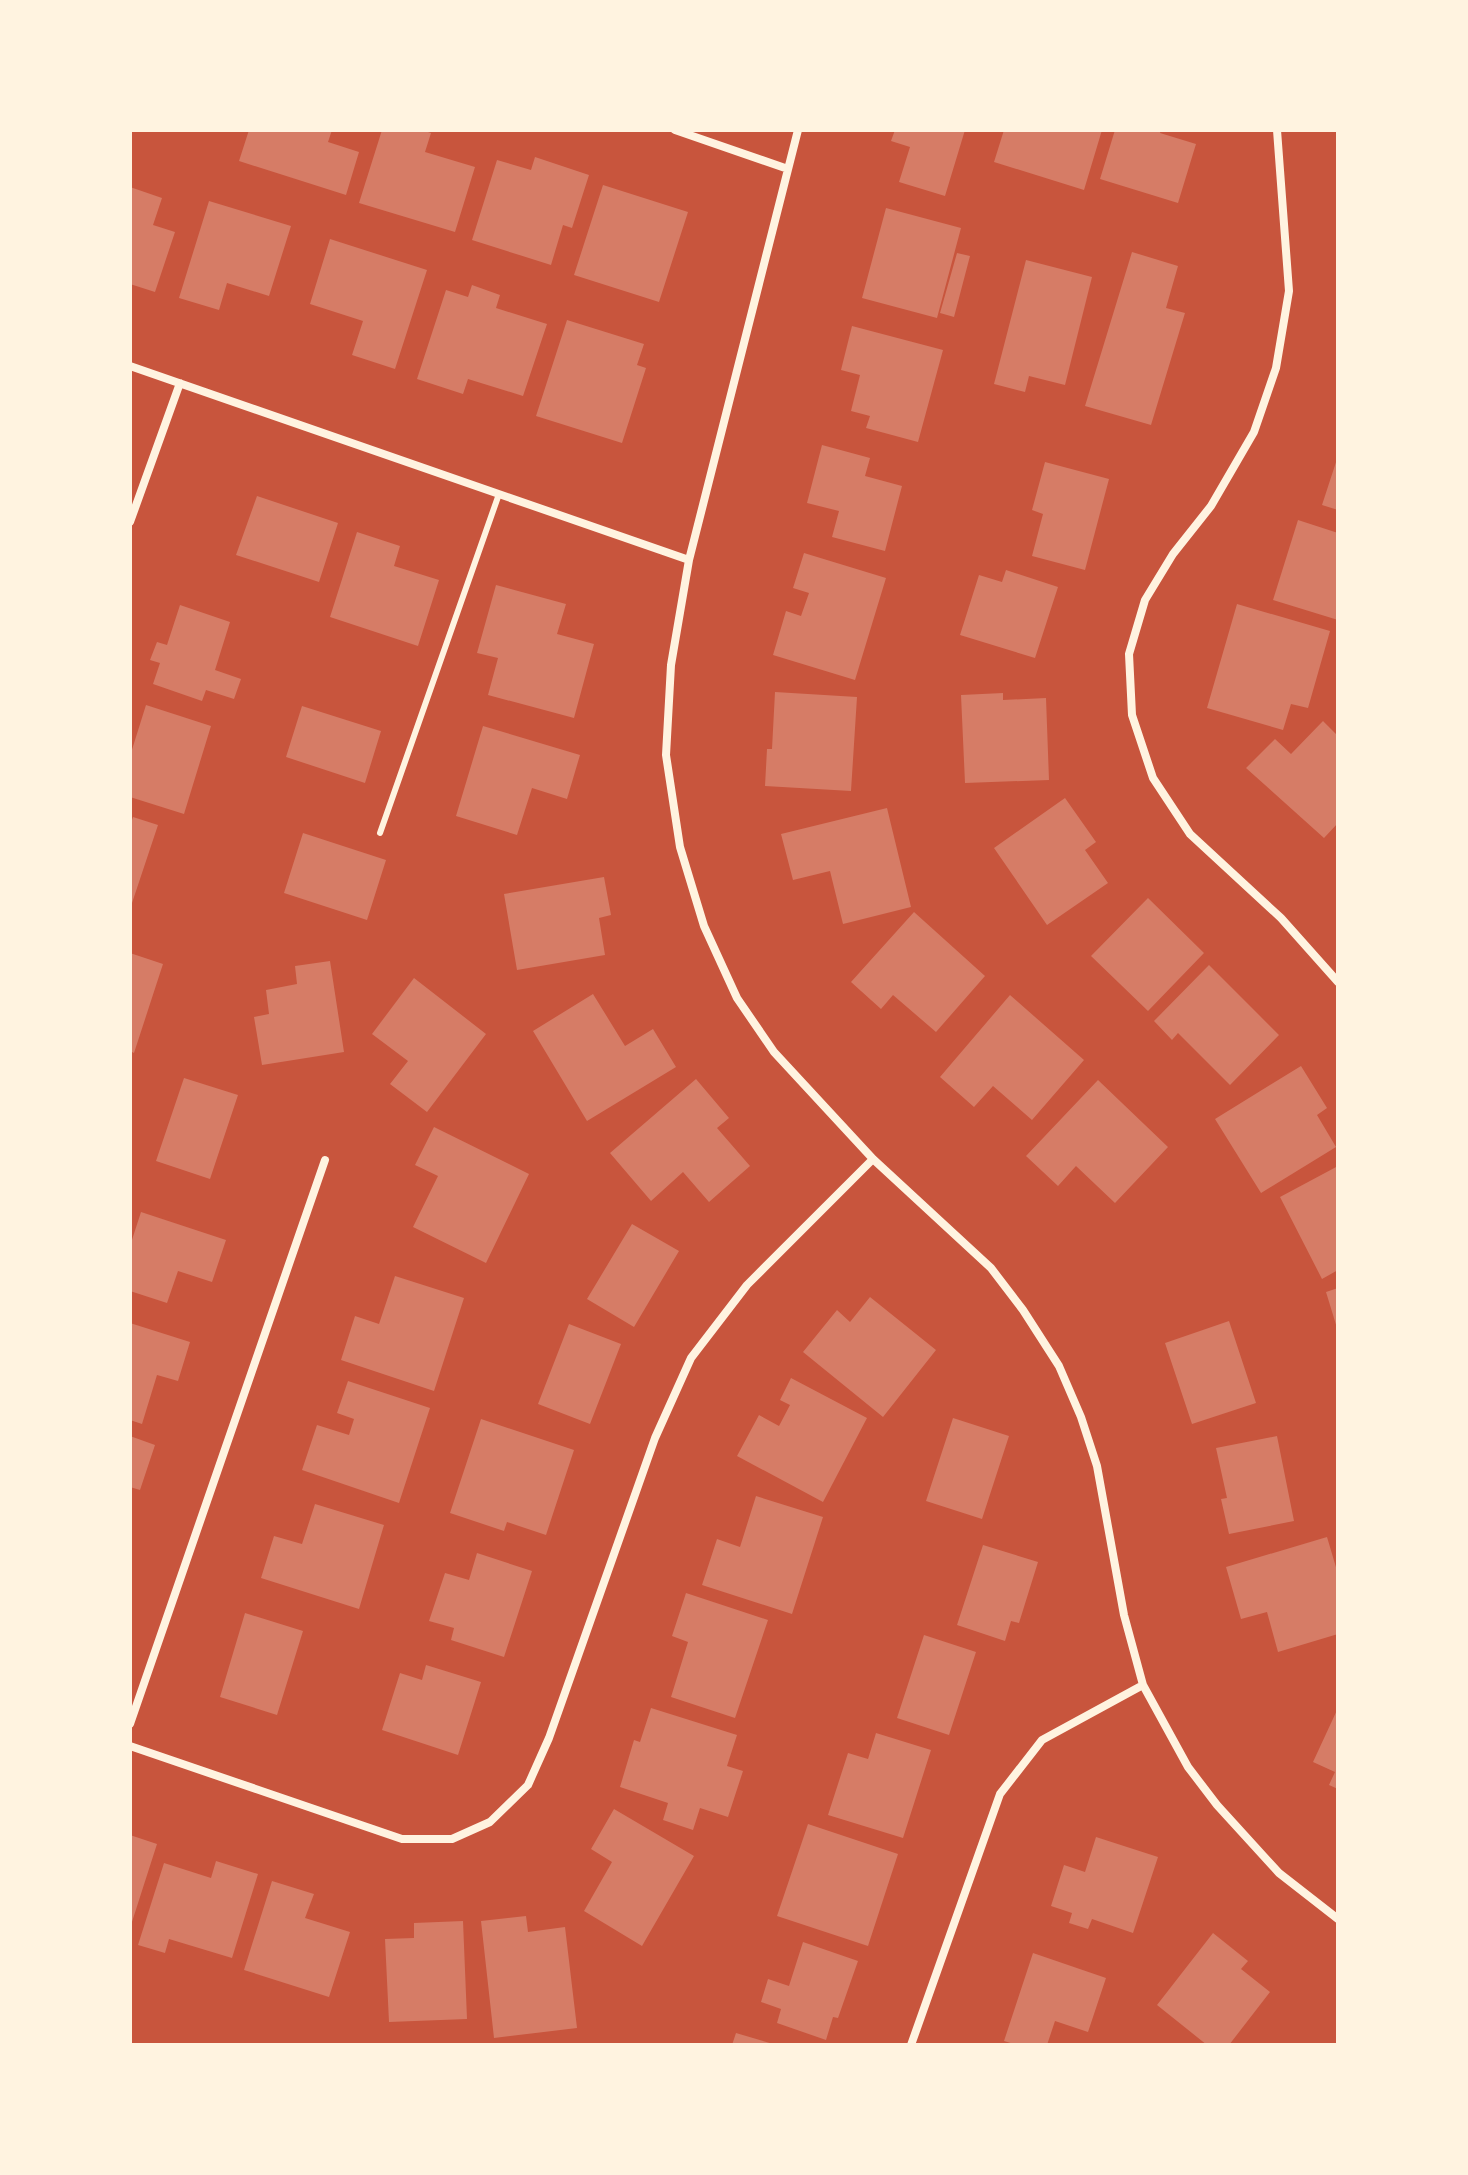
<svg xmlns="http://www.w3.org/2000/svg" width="1468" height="2175" font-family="'Times New Roman',serif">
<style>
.building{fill:#d67c66}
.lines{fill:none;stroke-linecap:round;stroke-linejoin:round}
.service{stroke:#fff3e0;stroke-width:6}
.minor{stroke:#fff3e0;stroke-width:8}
</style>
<rect width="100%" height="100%" fill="#c8553d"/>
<!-- building -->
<path class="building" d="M 249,130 L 332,130 L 328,142 L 359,152 L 346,195 L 239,161 Z
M 382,130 L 422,130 L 431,133 L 425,152 L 475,167 L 455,232 L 359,203 Z
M 895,130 L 965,130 L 945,196 L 899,182 L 910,147 L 891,141 Z
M 1004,130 L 1102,130 L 1084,190 L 994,162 Z
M 1115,130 L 1161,130 L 1160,133 L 1196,144 L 1178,203 L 1100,179 Z
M 535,157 L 589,175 L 572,228 L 563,225 L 551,265 L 472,240 L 497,160 L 531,170 Z
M 603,185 L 688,212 L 659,302 L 574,275 Z
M 130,187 L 162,198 L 153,225 L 175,232 L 155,292 L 130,284 Z
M 209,201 L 291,226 L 269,296 L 227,283 L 219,310 L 179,298 Z
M 886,208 L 961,228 L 937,318 L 862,298 Z
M 330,239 L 427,270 L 395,369 L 352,355 L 363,321 L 310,304 Z
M 1132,252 L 1178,266 L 1166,308 L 1185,313 L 1151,425 L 1085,406 Z
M 957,253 L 970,256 L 954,317 L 940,313 Z
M 1026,260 L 1092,277 L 1065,385 L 1029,376 L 1025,392 L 994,384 Z
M 472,285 L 500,295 L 496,308 L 547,324 L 523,396 L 468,379 L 463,394 L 417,379 L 446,290 L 468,297 Z
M 567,320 L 644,344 L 637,365 L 646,368 L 622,443 L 536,416 Z
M 852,326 L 943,350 L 918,442 L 866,428 L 870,416 L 851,411 L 860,375 L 841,370 Z
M 822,445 L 870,458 L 865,476 L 902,486 L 885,551 L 832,537 L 839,511 L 807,503 Z
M 1338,456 L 1338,510 L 1322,505 Z
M 1045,462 L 1109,479 L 1085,570 L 1032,556 L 1043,514 L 1032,510 Z
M 257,496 L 338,523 L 319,582 L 236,555 Z
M 1298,520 L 1338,533 L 1338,620 L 1273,600 Z
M 357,532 L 400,546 L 394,566 L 439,580 L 418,646 L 330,617 Z
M 804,553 L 886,578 L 855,680 L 773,655 L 786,611 L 801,616 L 809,593 L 793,588 Z
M 1006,570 L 1058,587 L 1035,658 L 960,635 L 979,575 L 1002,582 Z
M 496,585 L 566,604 L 557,634 L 594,644 L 574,718 L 488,695 L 498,658 L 477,653 Z
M 1237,604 L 1330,631 L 1308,708 L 1291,704 L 1283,730 L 1207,708 Z
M 180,605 L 230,622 L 215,670 L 241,679 L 234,699 L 206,690 L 202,701 L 153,684 L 160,663 L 150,660 L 157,642 L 167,645 Z
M 775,692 L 857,697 L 851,791 L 765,786 L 767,749 L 772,749 Z
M 1003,693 L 1003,700 L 1046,698 L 1049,780 L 965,783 L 961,695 Z
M 146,705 L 211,726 L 184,814 L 130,797 L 130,756 Z
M 302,706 L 381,731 L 365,783 L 286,757 Z
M 1323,721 L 1338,736 L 1338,823 L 1324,838 L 1246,768 L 1275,739 L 1291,754 Z
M 483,726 L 580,755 L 567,799 L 532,788 L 517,835 L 456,816 Z
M 1065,798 L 1096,842 L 1085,850 L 1108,883 L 1047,925 L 994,848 Z
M 887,808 L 911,907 L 843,924 L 830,871 L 793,880 L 781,834 Z
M 133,817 L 158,825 L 131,906 L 130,826 Z
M 303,833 L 386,860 L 367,920 L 284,893 Z
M 604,877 L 611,915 L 599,918 L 605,955 L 517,970 L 504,894 Z
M 1148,898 L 1204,953 L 1148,1011 L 1091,956 Z
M 914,912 L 985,976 L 936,1032 L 893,995 L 881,1009 L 851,982 Z
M 130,953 L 163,964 L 134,1053 L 130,1051 Z
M 330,961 L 344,1052 L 262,1065 L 254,1017 L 269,1014 L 266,990 L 297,984 L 295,966 Z
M 1209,965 L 1279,1035 L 1230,1085 L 1178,1033 L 1172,1040 L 1154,1021 Z
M 414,978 L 486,1034 L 427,1112 L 390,1084 L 408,1061 L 372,1034 Z
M 593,994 L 625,1046 L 653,1029 L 676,1067 L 587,1121 L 533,1031 Z
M 1010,995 L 1084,1060 L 1032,1120 L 993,1086 L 974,1107 L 940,1077 Z
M 1301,1066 L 1327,1108 L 1317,1115 L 1336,1147 L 1261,1193 L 1215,1119 Z
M 184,1078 L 238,1095 L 210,1179 L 156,1161 Z
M 696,1079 L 729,1118 L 717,1128 L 750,1166 L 709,1202 L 683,1172 L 651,1201 L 610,1153 Z
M 1098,1080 L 1168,1147 L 1115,1203 L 1076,1166 L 1058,1186 L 1026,1156 Z
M 434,1127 L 529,1174 L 486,1263 L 413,1227 L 438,1176 L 415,1165 Z
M 1338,1166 L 1338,1270 L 1322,1279 L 1280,1197 Z
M 141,1212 L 226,1240 L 212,1282 L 178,1271 L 167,1303 L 130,1291 L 130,1246 Z
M 632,1224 L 679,1251 L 634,1327 L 587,1299 Z
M 395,1276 L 464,1298 L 434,1391 L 341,1360 L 355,1316 L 379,1324 Z
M 1338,1288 L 1338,1328 L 1337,1328 L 1326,1292 Z
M 870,1297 L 936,1350 L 883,1417 L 803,1352 L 837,1310 L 850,1322 Z
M 1229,1321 L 1256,1403 L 1192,1424 L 1165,1343 Z
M 130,1323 L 190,1342 L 178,1381 L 157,1375 L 142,1424 L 130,1420 Z
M 569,1324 L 621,1344 L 590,1424 L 538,1404 Z
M 791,1378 L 867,1418 L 823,1502 L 737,1456 L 759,1415 L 779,1426 L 790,1405 L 780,1400 Z
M 348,1381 L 430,1408 L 399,1503 L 302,1470 L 317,1425 L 349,1435 L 354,1419 L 337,1413 Z
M 953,1418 L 1009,1436 L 982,1519 L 926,1501 Z
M 481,1419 L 574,1450 L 546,1535 L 507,1522 L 504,1531 L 450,1513 Z
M 130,1436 L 155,1445 L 140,1490 L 130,1487 Z
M 1277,1436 L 1294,1521 L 1229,1534 L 1221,1499 L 1227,1498 L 1216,1448 Z
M 756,1496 L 823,1517 L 792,1614 L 702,1585 L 717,1539 L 740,1547 Z
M 315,1504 L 384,1525 L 359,1609 L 261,1578 L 274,1536 L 302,1544 Z
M 1327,1537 L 1338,1574 L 1338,1634 L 1278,1652 L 1267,1612 L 1241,1619 L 1226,1567 Z
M 983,1545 L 1038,1562 L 1019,1623 L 1011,1621 L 1005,1641 L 957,1625 Z
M 477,1553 L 532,1571 L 504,1657 L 451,1640 L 454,1628 L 429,1621 L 445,1573 L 469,1580 Z
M 686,1593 L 768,1620 L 735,1718 L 671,1697 L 688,1642 L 672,1636 Z
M 245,1613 L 303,1631 L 277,1715 L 220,1697 Z
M 924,1635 L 976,1652 L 949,1735 L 897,1718 Z
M 426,1665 L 481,1682 L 458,1755 L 382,1730 L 400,1673 L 422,1680 Z
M 651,1708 L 737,1735 L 727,1766 L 743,1771 L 728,1817 L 700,1808 L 693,1830 L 663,1820 L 668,1803 L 620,1787 L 634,1740 L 640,1742 Z
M 1338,1708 L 1338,1789 L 1329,1785 L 1335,1772 L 1313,1762 Z
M 876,1733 L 931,1750 L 903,1838 L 828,1815 L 848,1753 L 868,1759 Z
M 614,1809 L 694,1856 L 642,1946 L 584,1911 L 612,1862 L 591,1849 Z
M 808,1824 L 898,1854 L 868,1946 L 777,1916 Z
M 130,1835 L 157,1844 L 131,1925 L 130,1925 Z
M 1096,1837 L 1158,1857 L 1133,1933 L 1092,1919 L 1088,1929 L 1069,1923 L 1072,1913 L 1051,1906 L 1064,1865 L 1085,1872 Z
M 216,1861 L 258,1874 L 232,1958 L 169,1939 L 165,1953 L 138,1945 L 164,1863 L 211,1878 Z
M 272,1881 L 314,1894 L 305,1918 L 350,1932 L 329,1997 L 244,1970 Z
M 526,1916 L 528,1932 L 565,1927 L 577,2028 L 494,2038 L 481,1921 Z
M 463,1921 L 467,2019 L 389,2022 L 385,1939 L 414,1938 L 414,1923 Z
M 1213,1933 L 1248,1961 L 1241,1969 L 1270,1992 L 1229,2045 L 1207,2045 L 1157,2005 Z
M 803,1942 L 858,1961 L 838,2018 L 833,2017 L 826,2040 L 777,2023 L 781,2009 L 761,2002 L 768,1979 L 789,1986 Z
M 1033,1953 L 1106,1978 L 1088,2032 L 1055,2021 L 1047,2045 L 1017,2045 L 1004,2041 Z
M 736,2033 L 773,2044 L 773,2045 L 732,2045 Z"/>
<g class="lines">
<!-- service -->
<path class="service" d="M 380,833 L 499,494"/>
<!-- minor -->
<path class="minor" d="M 675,130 L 788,169
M 798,130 L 689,560 L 671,665 L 666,755 L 680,847 L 704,926 L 737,998 L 774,1052 L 873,1159 L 991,1268 L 1023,1310 L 1059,1366 L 1081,1417 L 1097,1466 L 1124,1615 L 1143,1685 L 1188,1767 L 1217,1805 L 1279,1873 L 1338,1919
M 1277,130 L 1289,291 L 1276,368 L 1254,432 L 1211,506 L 1173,554 L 1145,600 L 1129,654 L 1132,715 L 1153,778 L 1190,834 L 1281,918 L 1338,982
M 130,366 L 689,560
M 130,522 L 180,383
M 130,1724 L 325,1160
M 130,1746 L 402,1839 L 452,1839 L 490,1822 L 528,1785 L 549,1738 L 655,1438 L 691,1358 L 747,1285 L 873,1159
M 911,2045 L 1000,1794 L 1042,1740 L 1143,1685"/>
</g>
<!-- border -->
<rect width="1468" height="2175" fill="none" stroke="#fff3e0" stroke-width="264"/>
</svg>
